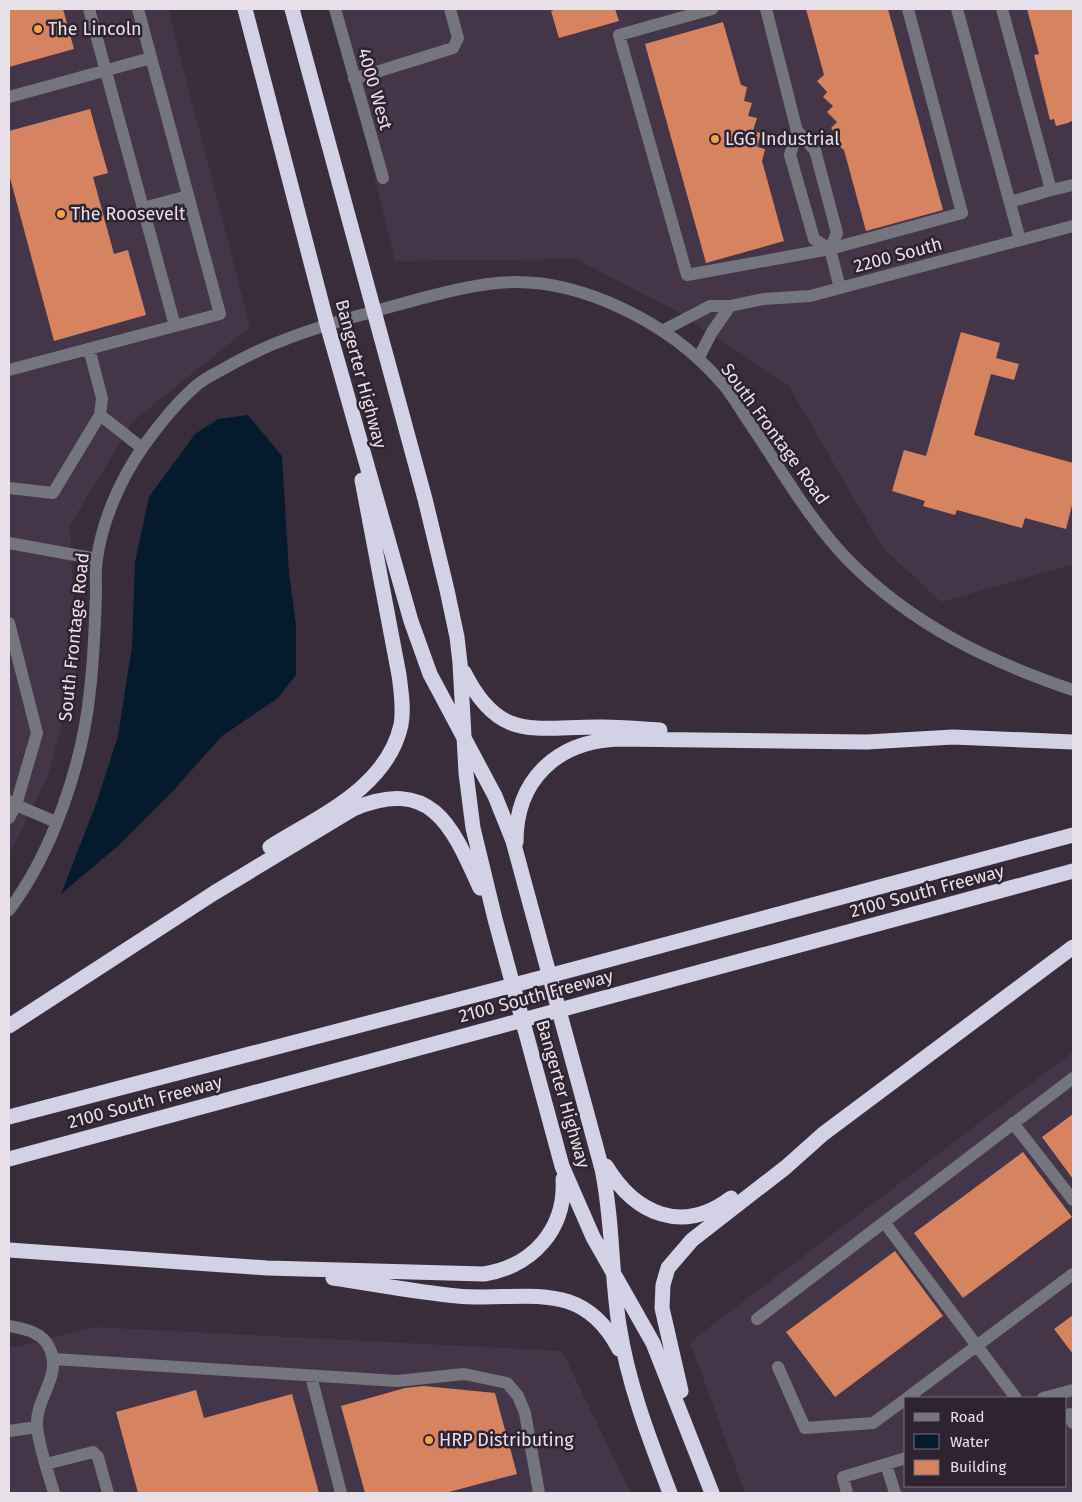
<svg xmlns="http://www.w3.org/2000/svg" width="1082" height="1502" font-family="'Fira Sans',sans-serif">
<style>
.built{fill:#443548;fill-rule:evenodd}
.water{fill:#061a2d}
.building{fill:#d5845f}
.lines{fill:none;stroke-linecap:round;stroke-linejoin:round}
.minor{stroke:#75757d;stroke-width:12}
.highway{stroke:#d2d1e6;stroke-width:15}
.poi-dot{fill:#f6a248;stroke:#2e2431;stroke-width:2}
.labels{text-anchor:middle;dominant-baseline:central;stroke-width:5;stroke-linejoin:round;paint-order:stroke}
.poi-label{font-size:18px;fill:#e8e0e9;stroke:#2e2431;text-anchor:start}
.street-label{font-size:18px;fill:#e8e0e9;stroke:#2e2431}
</style>
<rect width="100%" height="100%" fill="#392d3b"/>
<!-- built -->
<path class="built" d="M 9,9 L 168,9 L 250,327 L 133,421 L 70,525 L 76,671 L 49,773 L 9,855 Z
M 334,9 L 1073,9 L 1073,564 L 941,602 L 882,547 L 789,386 L 676,311 L 576,259 L 395,261 Z
M 1073,1052 L 1073,1493 L 745,1493 L 690,1342 ZM 906,1398 L 1066,1398 L 1066,1486 L 906,1486 Z
M 93,1327 L 562,1351 L 631,1493 L 9,1493 L 9,1347 L 15,1347 Z"/>
<!-- water -->
<path class="water" d="M 248,415 L 282,456 L 289,573 L 296,625 L 296,675 L 278,698 L 222,736 L 172,792 L 119,845 L 61,894 L 96,804 L 118,736 L 132,646 L 135,562 L 149,497 L 195,434 L 218,419 Z"/>
<!-- building -->
<path class="building" d="M 9,9 L 63,9 L 74,49 L 9,67 Z
M 557,9 L 615,9 L 619,21 L 559,38 L 551,11 Z
M 806,9 L 888,9 L 943,210 L 866,231 L 844,150 L 834,142 L 839,137 L 831,128 L 837,122 L 827,112 L 833,106 L 823,97 L 827,92 L 817,81 L 824,75 Z
M 1027,9 L 1073,9 L 1073,120 L 1068,123 L 1056,126 L 1054,119 L 1050,120 L 1034,55 L 1039,54 Z
M 723,22 L 741,85 L 747,87 L 744,101 L 752,103 L 748,116 L 757,118 L 753,131 L 761,133 L 757,147 L 765,149 L 762,161 L 784,241 L 706,263 L 645,44 Z
M 90,109 L 108,173 L 93,177 L 114,254 L 128,250 L 146,315 L 54,341 L 9,174 L 9,131 Z
M 961,332 L 1000,343 L 996,358 L 1019,364 L 1014,380 L 991,374 L 974,435 L 1073,463 L 1073,501 L 1066,529 L 1025,518 L 1022,528 L 957,510 L 955,515 L 923,506 L 925,501 L 892,491 L 904,450 L 926,456 Z
M 1073,1114 L 1073,1179 L 1042,1137 Z
M 1023,1152 L 1072,1217 L 963,1298 L 914,1233 Z
M 895,1251 L 943,1316 L 835,1397 L 786,1332 Z
M 1073,1315 L 1073,1354 L 1054,1329 Z
M 424,1386 L 495,1393 L 517,1474 L 445,1493 L 365,1493 L 341,1406 L 405,1388 Z
M 196,1390 L 204,1418 L 292,1394 L 319,1493 L 138,1493 L 116,1412 Z"/>
<g class="lines">
<!-- minor -->
<path class="minor" d="M 89,9 L 175,326
M 335,9 L 383,178
M 712,9 L 619,35 L 687,275 L 830,249
M 766,9 L 797,131 L 790,155 L 814,239 L 830,249
M 957,9 L 1020,240
M 1002,9 L 1051,190 L 1073,185
M 354,79 L 453,48 L 458,38 L 450,9
M 9,97 L 151,58
M 797,131 L 815,150 L 837,233 L 830,249
M 1010,202 L 1051,190
M 143,208 L 188,196
M 840,288 L 830,249 L 962,213 L 908,9
M 662,331 L 710,306 L 730,306 L 763,299 L 810,296 L 1073,226
M 698,359 L 712,332 L 730,306
M 9,370 L 220,314 L 138,9
M 100,415 L 142,448
M 9,488 L 53,493 L 100,415 L 102,398 L 89,349
M 9,543 L 97,559
M 9,623 L 37,733 L 16,805 L 9,801
M 9,818 L 16,805 L 56,822
M 9,910 C 53,852 83,762 90,690 C 94,657 95,624 96,592 C 96,581 95,570 97,559 C 102,521 121,478 143,447 C 158,426 177,402 197,385 C 205,378 216,373 225,368 C 268,343 314,328 361,315 C 406,303 451,288 497,283 C 576,275 669,322 721,382 C 732,394 740,409 749,422 C 781,469 809,520 849,561 C 914,626 988,661 1073,690
M 1013,1123 L 1073,1200
M 884,1222 L 1016,1398
M 757,1319 L 1073,1078
M 9,1326 C 25,1329 43,1332 50,1349 C 62,1376 35,1399 37,1426 C 39,1448 48,1472 54,1493
M 54,1359 L 397,1381 L 464,1374 L 507,1383 L 518,1396 L 525,1413 L 539,1493
M 778,1367 L 805,1428 L 873,1423 L 906,1399
M 311,1376 L 341,1493
M 907,1398 L 1073,1274
M 1043,1398 L 1073,1390
M 1070,1414 L 1073,1423
M 9,1431 L 37,1427
M 46,1464 L 93,1452 L 98,1457 L 108,1493
M 886,1464 L 895,1493
M 847,1493 L 843,1477 L 906,1458"/>
<!-- highway -->
<path class="highway" d="M 245,9 L 327,324 L 411,621 L 430,674 L 495,796 L 513,841 L 602,1169 C 613,1221 611,1273 619,1325 C 628,1384 649,1438 670,1493
M 292,9 L 425,499 L 447,590 L 457,637 L 460,663 L 466,773 L 473,828 L 495,919 L 562,1166 L 593,1237 L 653,1343 L 712,1493
M 464,672 C 500,744 535,726 603,727 C 622,727 641,729 660,730
M 516,842 C 516,780 556,742 617,739 L 867,742 L 953,737 L 1073,742
M 270,847 C 319,816 387,788 401,725 C 404,708 401,691 399,675 L 362,480
M 9,1026 L 214,893 L 353,809 C 432,776 452,826 480,888
M 9,1117 L 567,971 L 1073,835
M 9,1159 L 1073,871
M 606,1166 C 635,1214 682,1235 731,1198
M 9,1250 L 267,1268 L 484,1274 C 533,1266 566,1229 563,1179
M 333,1278 C 374,1284 416,1292 457,1296 C 523,1302 581,1276 619,1349
M 681,1391 L 662,1308 L 663,1285 L 668,1268 L 692,1240 L 786,1167 L 823,1134 L 1073,947"/>
</g>
<!-- markers -->
<g class="poi-dot">
<circle cx="38" cy="29" r="5"/>
<circle cx="715" cy="139" r="5"/>
<circle cx="61" cy="214" r="5"/>
<circle cx="429" cy="1440" r="5"/>
</g>
<g class="labels">
<!-- poi labels -->
<g class="poi-label">
<text x="48" y="29">The Lincoln</text>
<text x="725" y="139">LGG Industrial</text>
<text x="71" y="214">The Roosevelt</text>
<text x="439" y="1440">HRP Distributing</text>
</g>
<!-- street labels -->
<g class="street-label">
<text transform="translate(375 89) rotate(74)">4000 West</text>
<text transform="translate(898 255) rotate(-15)">2200 South</text>
<text transform="translate(361 374) rotate(75)">Bangerter Highway</text>
<text transform="translate(775 434) rotate(54)">South Frontage Road</text>
<text transform="translate(74 637) rotate(-84)">South Frontage Road</text>
<text transform="translate(927 891) rotate(-15)">2100 South Freeway</text>
<text transform="translate(536 996) rotate(-15)">2100 South Freeway</text>
<text transform="translate(563 1094) rotate(74)">Bangerter Highway</text>
<text transform="translate(145 1102) rotate(-15)">2100 South Freeway</text>
</g>
</g>
<!-- border -->
<rect width="1082" height="1502" fill="none" stroke="#e8e0e9" stroke-width="20"/>
<!-- legend -->
<rect x="904" y="1397" width="162" height="90" fill="#2e2431" stroke="#786f7b"/>
<rect x="914" y="1413" width="25" height="8" fill="#75757d" stroke="#786f7b"/>
<text x="950" y="1422" font-size="15" fill="#e8e0e9">Road</text>
<rect x="914" y="1434" width="25" height="15" fill="#061a2d" stroke="#786f7b"/>
<text x="950" y="1447" font-size="15" fill="#e8e0e9">Water</text>
<rect x="914" y="1460" width="25" height="15" fill="#d5845f" stroke="#786f7b"/>
<text x="950" y="1472" font-size="15" fill="#e8e0e9">Building</text>
</svg>
